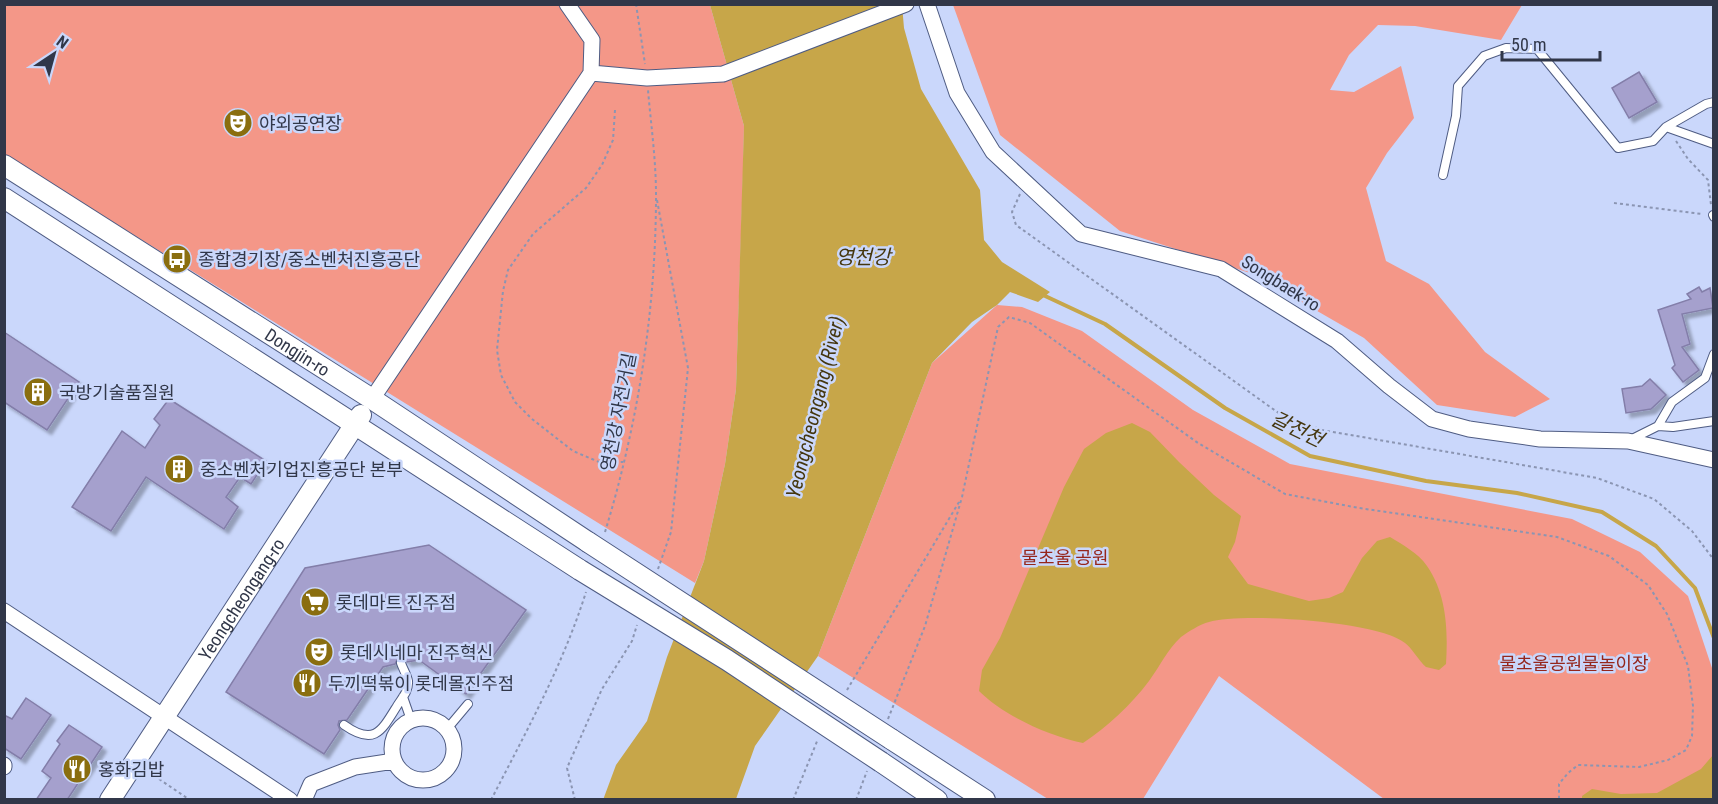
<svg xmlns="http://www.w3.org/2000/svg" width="1718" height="804" font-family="'Roboto Condensed','Noto Sans KR',sans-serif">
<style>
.green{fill:#f49788}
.water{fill:#c7a649}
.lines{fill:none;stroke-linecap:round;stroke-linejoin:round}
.stream{stroke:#c7a649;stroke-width:4}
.building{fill:#a5a0cd;stroke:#837ea9;stroke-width:1.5;filter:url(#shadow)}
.service-casing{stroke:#4f5c83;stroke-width:10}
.minor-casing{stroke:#4f5c83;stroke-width:17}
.tertiary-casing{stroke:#4f5c83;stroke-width:22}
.path{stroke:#8b95b2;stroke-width:2;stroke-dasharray:3 3;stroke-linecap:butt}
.service{stroke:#fff;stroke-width:8}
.minor{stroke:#fff;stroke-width:15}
.tertiary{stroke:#fff;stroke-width:20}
.tertiary-bridge-casing{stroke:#4f5c83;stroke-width:22;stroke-linecap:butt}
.tertiary-bridge{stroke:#fff;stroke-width:20}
.labels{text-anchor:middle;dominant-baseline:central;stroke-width:5;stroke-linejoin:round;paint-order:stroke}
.poi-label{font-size:18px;fill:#313749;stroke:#cad7fb;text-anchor:start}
.street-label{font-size:18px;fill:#313749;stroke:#cad7fb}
.park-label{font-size:18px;fill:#95261c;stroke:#cad7fb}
.water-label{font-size:20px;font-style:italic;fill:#45370f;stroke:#cad7fb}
</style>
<defs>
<filter id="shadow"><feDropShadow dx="4.5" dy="4.5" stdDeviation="1.5" flood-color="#0004"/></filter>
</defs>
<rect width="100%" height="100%" fill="#cad7fb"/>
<!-- green -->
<path class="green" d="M 4,5 L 710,5 L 744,126 L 743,174 L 736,389 L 725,464 L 704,561 L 695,583 L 5,155 Z
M 953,5 L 1522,5 L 1501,40 L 1415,26 L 1378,25 L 1349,55 L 1330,90 L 1354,92 L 1401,66 L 1414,118 L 1387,153 L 1366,188 L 1386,261 L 1429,284 L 1485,352 L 1550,399 L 1515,417 L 1437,405 L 1364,338 L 1253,274 L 1120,231 L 1000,135 Z
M 997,305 L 1022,307 L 1082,331 L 1193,410 L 1290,464 L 1572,519 L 1640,552 L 1688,596 L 1713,671 L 1713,799 L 1384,799 L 1219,676 L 1143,799 L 1048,799 L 818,656 L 932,363 Z"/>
<!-- water -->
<path class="water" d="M 710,5 L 902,5 L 904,28 L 921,89 L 980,190 L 984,240 L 1002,262 L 1050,292 L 1038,302 L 1010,292 L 997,305 L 972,322 L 932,363 L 818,656 L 755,746 L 736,799 L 603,800 L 616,765 L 647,721 L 667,657 L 704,561 L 725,464 L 736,389 L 744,126 Z
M 1132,423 L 1150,432 L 1179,462 L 1214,495 L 1241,516 L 1235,542 L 1228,557 L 1248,584 L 1309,601 L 1329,598 L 1343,592 L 1362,558 L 1377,541 L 1390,537 C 1403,545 1418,553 1427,566 C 1447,595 1448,631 1446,664 L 1439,670 L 1426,667 C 1419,661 1411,647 1405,643 C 1380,621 1241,612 1209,622 C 1200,624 1188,632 1181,637 C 1167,650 1160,666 1149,681 C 1131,705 1107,727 1083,743 C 1049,736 1004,716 979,691 L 982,670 L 1000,638 L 1064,487 L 1084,449 L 1106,433 Z
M 1713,755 L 1713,799 L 1582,799 L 1582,796 L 1592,789 L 1621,794 L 1657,793 L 1701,769 Z"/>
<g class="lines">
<!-- stream -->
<path class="stream" d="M 1043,295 L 1105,324 L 1225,408 L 1310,456 L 1426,481 L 1517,493 L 1602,512 L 1656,546 L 1695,588 L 1714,638"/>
</g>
<!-- building -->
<path class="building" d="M 1639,72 L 1657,102 L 1629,118 L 1612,88 Z
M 1699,287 L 1702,292 L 1710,288 L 1713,308 L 1682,314 L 1690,344 L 1682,347 L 1699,370 L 1683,382 L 1672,368 L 1675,365 L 1658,310 L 1691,299 L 1687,294 Z
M 4,332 L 79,382 L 47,430 L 4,402 Z
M 1650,379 L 1666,395 L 1651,409 L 1626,413 L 1622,389 L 1642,386 Z
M 169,399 L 266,461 L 251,484 L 240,477 L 226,497 L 238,507 L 224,529 L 146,477 L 111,531 L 72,507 L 122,431 L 145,448 L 160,425 L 154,419 Z
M 429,545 L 526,610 L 466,694 L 419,660 L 407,662 L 404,658 L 398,658 L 395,664 L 383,667 L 347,720 L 339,721 L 338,725 L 340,730 L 324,754 L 226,692 L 305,568 Z
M 26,698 L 51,715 L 21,759 L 4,748 L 4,715 L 12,719 Z
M 69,725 L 102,747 L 67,800 L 36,800 L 51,778 L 42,771 L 60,744 L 57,741 Z"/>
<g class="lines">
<!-- service casing -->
<g class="service-casing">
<path id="service" d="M 1666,127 L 1714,144
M 1443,175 L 1456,116 L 1458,86 L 1484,56 L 1506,48 L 1537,49 L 1618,148 L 1653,141 L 1666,127 L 1706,104 L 1714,102
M 1713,215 L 1714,217
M 1658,426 L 1672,402 L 1705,378 L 1714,354
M 1630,440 L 1658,426 L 1673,427 L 1714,421
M 403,697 L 411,720
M 344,725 C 374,746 381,732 397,706 C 402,698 409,691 408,681 C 407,675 403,669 401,663
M 447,729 L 468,704"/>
</g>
<!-- minor casing -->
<g class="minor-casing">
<path id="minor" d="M 927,4 L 957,93 L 993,152 L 1081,234 L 1221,269 L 1337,341 L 1389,386 L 1432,419 L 1469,429 L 1540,439 L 1628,441 L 1714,460
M 591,73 L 647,78 L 723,74 L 906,4
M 372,399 L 591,73 L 592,40 L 567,4
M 4,611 L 290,800
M392 749a31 31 0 1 1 62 0a31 31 0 1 1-62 0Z
M 4,765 L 4,767
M 304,800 L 311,784 L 355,767 L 394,761"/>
</g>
<!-- tertiary casing -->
<g class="tertiary-casing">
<g id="tertiary">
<path id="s1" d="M 4,165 L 372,399 L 588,542"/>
<path d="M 4,198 L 580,570"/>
<path d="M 891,739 L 985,800"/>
<path d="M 881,762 L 937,800"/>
<path id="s2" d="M 110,800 L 361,415"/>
</g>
</g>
<!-- path -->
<path class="path" d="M 636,4 L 645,64
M 615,110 L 613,140 L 602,165 L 586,188 L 533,234 L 508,270 L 503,291 L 497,350 L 501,375 L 515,402 L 532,419 L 573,451 L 599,462 L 623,462
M 1676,141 L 1688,159 L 1708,180 L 1711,205
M 1020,194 L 1012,212 L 1016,225 L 1280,414 L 1322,430 L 1597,478 L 1654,499 L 1692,531 L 1714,560
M 657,200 L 688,368 L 671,532 L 658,569
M 1614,203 L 1702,214
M 605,532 C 638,424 656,309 656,195 C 656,160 651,125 648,90
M 847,690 L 959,502
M 888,719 L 925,626 L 962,497 L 998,327 L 1009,317 L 1030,323 L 1198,443 L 1285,494 L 1359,508 L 1557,537 L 1609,556 L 1648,585 L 1667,614 L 1688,666 L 1693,706 L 1692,736 L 1686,750 L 1668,760 L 1639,767 L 1578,765 L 1568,773 L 1559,784 L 1559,800
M 159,779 L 190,800
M 491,800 C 526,732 563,665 586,592
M 575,800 L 567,768 L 602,689 L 632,641 L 637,625
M 793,800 L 818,739
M 856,800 L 867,771"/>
<!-- service -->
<use href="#service" class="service"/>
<!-- minor -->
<use href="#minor" class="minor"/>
<!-- tertiary -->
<use href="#tertiary" class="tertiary"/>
<!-- tertiary-bridge casing -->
<g class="tertiary-bridge-casing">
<path id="tertiary-bridge" d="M 588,542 L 891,739
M 580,570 L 727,660 L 881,762"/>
</g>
<!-- tertiary-bridge -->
<use href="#tertiary-bridge" class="tertiary-bridge"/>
</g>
<!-- icons -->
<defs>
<g id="theatre-disc" transform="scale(1.5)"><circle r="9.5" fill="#8a6e0f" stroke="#cad7fb"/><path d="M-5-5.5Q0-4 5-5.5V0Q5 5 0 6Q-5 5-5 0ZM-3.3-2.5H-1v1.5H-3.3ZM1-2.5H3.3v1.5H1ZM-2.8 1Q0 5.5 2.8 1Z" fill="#fff"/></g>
<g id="bus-disc" transform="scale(1.5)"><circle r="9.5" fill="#8a6e0f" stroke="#cad7fb"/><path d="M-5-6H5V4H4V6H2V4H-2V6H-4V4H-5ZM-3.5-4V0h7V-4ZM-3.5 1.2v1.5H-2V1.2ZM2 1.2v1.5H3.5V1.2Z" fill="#fff"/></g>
<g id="building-disc" transform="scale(1.5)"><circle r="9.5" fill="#8a6e0f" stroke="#cad7fb"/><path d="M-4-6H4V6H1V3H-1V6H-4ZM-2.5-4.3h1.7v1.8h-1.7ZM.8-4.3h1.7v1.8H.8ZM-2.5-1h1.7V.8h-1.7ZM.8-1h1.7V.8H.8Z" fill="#fff"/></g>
<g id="supermarket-disc" transform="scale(1.5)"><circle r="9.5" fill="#8a6e0f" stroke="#cad7fb"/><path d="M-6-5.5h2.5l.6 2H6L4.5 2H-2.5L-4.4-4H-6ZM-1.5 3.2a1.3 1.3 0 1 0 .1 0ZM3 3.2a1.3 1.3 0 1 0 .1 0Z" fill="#fff"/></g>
<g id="restaurant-disc" transform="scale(1.5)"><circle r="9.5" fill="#8a6e0f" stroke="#cad7fb"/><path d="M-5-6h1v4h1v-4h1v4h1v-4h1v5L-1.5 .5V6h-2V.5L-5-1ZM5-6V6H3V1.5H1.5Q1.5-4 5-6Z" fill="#fff"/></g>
</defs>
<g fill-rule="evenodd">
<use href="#theatre-disc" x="238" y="123"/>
<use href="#bus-disc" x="177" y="259"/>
<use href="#building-disc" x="38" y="392"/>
<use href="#building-disc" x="179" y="469"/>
<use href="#supermarket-disc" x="315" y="602"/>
<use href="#theatre-disc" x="319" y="652"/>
<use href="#restaurant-disc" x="307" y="683"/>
<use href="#restaurant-disc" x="77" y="769"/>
</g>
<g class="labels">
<!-- poi labels -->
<g class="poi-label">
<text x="259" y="123">야외공연장</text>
<text x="198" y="259">종합경기장/중소벤처진흥공단</text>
<text x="59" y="392">국방기술품질원</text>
<text x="200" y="469">중소벤처기업진흥공단 본부</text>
<text x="336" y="602">롯데마트 진주점</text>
<text x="340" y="652">롯데시네마 진주혁신</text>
<text x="328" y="683">두끼떡볶이 롯데몰진주점</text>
<text x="98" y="769">홍화김밥</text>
</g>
<!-- street labels -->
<g class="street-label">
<text transform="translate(1281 283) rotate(32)">Songbaek-ro</text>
<text stroke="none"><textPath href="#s1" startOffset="348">Dongjin-ro</textPath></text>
<text transform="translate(618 412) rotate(-79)">영천강 자전거길</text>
<text stroke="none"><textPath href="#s2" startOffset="240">Yeongcheongang-ro</textPath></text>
</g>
<!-- park labels -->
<g class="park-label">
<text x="1065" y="557">물초울 공원</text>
<text x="1574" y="663">물초울공원물놀이장</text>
</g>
<!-- water labels -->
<g class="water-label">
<text x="863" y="257">영천강</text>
<text transform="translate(815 407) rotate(-76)">Yeongcheongang (River)</text>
<text transform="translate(1297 429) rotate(26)">갈전천</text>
</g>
</g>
<!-- border -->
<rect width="1718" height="804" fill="none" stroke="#313749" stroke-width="12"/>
<!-- north arrow -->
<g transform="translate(54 54) rotate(36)" stroke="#cad7fb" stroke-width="4.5" paint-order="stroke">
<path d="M0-4.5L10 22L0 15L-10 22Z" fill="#313749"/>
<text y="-9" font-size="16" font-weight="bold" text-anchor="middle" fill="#313749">N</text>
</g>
<!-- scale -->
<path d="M1502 51v9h98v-9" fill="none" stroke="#313749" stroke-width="3"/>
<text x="1511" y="51" font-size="18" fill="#313749" stroke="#cad7fb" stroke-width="4.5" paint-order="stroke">50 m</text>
</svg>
